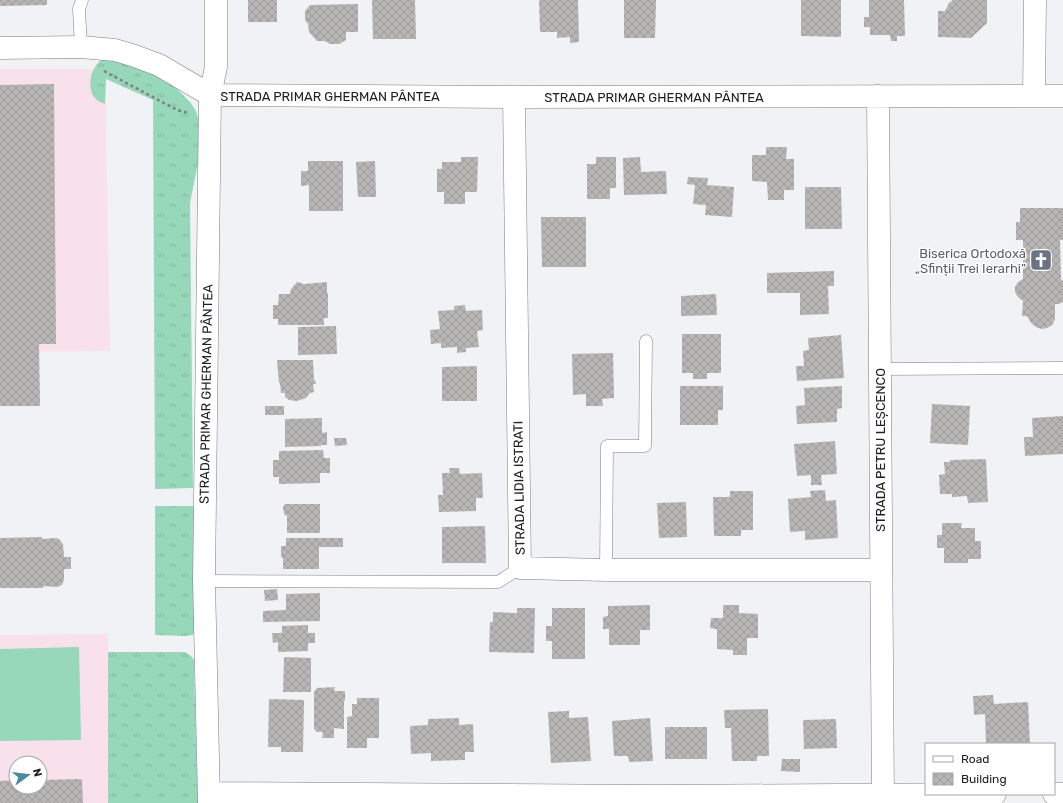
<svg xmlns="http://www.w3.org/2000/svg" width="1063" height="803" font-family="Rubik,sans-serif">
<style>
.education{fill:#f9e1eb;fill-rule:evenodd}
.grass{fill:url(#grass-tufts)}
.pitch{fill:#97d8ba}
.building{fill:url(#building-cross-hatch)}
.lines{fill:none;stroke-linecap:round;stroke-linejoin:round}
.service-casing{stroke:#7d7e80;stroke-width:13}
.minor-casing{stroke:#7d7e80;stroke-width:23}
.path{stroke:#808183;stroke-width:2.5;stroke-dasharray:3 3;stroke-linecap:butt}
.service{stroke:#fff;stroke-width:12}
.minor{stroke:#fff;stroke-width:22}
.labels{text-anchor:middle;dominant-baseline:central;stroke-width:3;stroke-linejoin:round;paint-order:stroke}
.street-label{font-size:13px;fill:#212122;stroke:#fff}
.worship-label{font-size:13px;fill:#5b616d;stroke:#fff;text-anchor:end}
</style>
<defs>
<pattern id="grass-tufts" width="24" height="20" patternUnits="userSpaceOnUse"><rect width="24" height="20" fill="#97d8ba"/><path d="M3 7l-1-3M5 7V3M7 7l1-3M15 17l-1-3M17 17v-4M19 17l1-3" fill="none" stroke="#82b9a0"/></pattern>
<pattern id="building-cross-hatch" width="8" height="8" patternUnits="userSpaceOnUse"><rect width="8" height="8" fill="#b8b6b4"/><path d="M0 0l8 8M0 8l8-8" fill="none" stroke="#9e9c9a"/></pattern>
</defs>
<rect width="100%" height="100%" fill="#f1f2f5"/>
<!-- education -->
<path class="education" d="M 0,69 L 94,69 L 105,75 L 110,351 L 0,352 Z
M 108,634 L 108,803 L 0,803 L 0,635 ZM 16,763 L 40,763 L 40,787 L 16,787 Z"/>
<!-- grass -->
<path class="grass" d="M 110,57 L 153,73 L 176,88 L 191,103 L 196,111 L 200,124 L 199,158 L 190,203 L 193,488 L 155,489 L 153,100 L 106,79 L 105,104 C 103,103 99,102 97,100 C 86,91 90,71 99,62 C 101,59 106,58 110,57 Z
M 155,506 L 195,506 L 197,629 L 193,635 L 185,636 L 155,635 Z
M 108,652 L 185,652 L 191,656 L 194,660 L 197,778 L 202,778 L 202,803 L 108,803 Z"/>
<!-- pitch -->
<path class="pitch" d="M 79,647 L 81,740 L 0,741 L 0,649 Z"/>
<!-- building -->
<path class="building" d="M 0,0 L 47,0 L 47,5 L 0,6 Z
M 248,0 L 277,0 L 277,22 L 248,22 Z
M 372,0 L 415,0 L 416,39 L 373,39 Z
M 539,0 L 578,0 L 579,42 L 570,43 L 570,37 L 557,38 L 557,32 L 540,32 Z
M 624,0 L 656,0 L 655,38 L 624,38 Z
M 801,0 L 841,0 L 841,37 L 801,36 Z
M 869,0 L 904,0 L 905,36 L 897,36 L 897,41 L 891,41 L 890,35 L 870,35 L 870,27 L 864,27 L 864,17 L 869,17 Z
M 953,0 L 987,0 L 987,23 L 971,38 L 938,37 L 938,11 L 945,11 L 949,3 Z
M 358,4 L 358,32 L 346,32 L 346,40 L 339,44 L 330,44 L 325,41 L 317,41 L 309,32 L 308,24 L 305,20 L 305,11 L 310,5 Z
M 54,84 L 56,344 L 39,344 L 40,406 L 0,406 L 0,85 Z
M 766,147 L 787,147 L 786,159 L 794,159 L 794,190 L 784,190 L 784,200 L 768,200 L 767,182 L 752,181 L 752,155 L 766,155 Z
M 461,157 L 478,157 L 477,192 L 465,192 L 465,204 L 444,204 L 444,192 L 437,192 L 437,169 L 442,169 L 442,162 L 461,162 Z
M 596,157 L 616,157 L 616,188 L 610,188 L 610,199 L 587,199 L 587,164 L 596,164 Z
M 640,157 L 641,172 L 666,171 L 667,194 L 624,195 L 623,158 Z
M 308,161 L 343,161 L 343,211 L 309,211 L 309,185 L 301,186 L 301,171 L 308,171 Z
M 375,161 L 376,197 L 358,197 L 356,162 Z
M 688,177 L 708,178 L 707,185 L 734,187 L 732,217 L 705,215 L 706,205 L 693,204 L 695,185 L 687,184 Z
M 805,187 L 841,187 L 842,229 L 805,229 Z
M 1020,208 L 1063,208 L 1063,240 L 1060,240 L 1061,279 L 1063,281 L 1063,302 L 1059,304 L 1055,304 L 1055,319 L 1052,325 L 1047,328 L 1042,329 L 1036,327 L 1031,323 L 1027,316 L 1022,316 L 1023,301 L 1018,297 L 1015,292 L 1015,287 L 1018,282 L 1023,279 L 1023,240 L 1016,240 L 1016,222 L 1020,222 Z
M 541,217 L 586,217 L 586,267 L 542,267 Z
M 834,271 L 834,286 L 828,286 L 829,314 L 800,315 L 800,293 L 767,293 L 767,273 Z
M 297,282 L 304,284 L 327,282 L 327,293 L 328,293 L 328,318 L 324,318 L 324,325 L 278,325 L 278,319 L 273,319 L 273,305 L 278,305 L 279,294 L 290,294 L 291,289 Z
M 716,294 L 717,315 L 681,316 L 681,296 Z
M 465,305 L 466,311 L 482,310 L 483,330 L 477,331 L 479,347 L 466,348 L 466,352 L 457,353 L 457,347 L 441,348 L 441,343 L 431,344 L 430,330 L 440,329 L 438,311 L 454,310 L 454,306 Z
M 336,326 L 337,354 L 298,355 L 298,327 Z
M 682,334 L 721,334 L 721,373 L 707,373 L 707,379 L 693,379 L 693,373 L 682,373 Z
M 841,335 L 844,378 L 797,381 L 796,366 L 804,366 L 803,351 L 809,350 L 808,338 Z
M 613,353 L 614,398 L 602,399 L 603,406 L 586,406 L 586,394 L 573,395 L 572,354 Z
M 277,360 L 313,360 L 314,380 L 315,380 L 316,384 L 313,384 L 314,392 L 310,393 L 306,398 L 297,401 L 289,400 L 285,397 L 285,393 L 281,393 L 280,383 L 279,383 Z
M 477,366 L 477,401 L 442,401 L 442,367 Z
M 680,386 L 723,386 L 723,410 L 718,410 L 718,425 L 680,425 Z
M 842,386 L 842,408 L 837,409 L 837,422 L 797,424 L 796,406 L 805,405 L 804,388 Z
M 932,404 L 970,406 L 968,445 L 930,443 Z
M 265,406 L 284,406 L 284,415 L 265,415 Z
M 1063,416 L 1063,454 L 1025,456 L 1024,437 L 1033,437 L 1032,418 Z
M 322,418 L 322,433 L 327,432 L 327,445 L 321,445 L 321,446 L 285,447 L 285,419 Z
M 334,438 L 346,438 L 347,445 L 335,446 Z
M 835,441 L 837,474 L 821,475 L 822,485 L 811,485 L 811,475 L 797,476 L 794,444 Z
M 323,450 L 324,458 L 330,458 L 330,473 L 320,473 L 320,483 L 279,484 L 279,477 L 273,477 L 273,460 L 279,460 L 279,451 Z
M 986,459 L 988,502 L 968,503 L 967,496 L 952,497 L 952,494 L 940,494 L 939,475 L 945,474 L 944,462 L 950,462 L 950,460 Z
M 449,468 L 459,468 L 460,474 L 482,473 L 483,498 L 476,498 L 476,511 L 439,512 L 438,495 L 443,495 L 442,473 L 450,473 Z
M 825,490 L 826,501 L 836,500 L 838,538 L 805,540 L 805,531 L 790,532 L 788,499 L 811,497 L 810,491 Z
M 730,491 L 753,491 L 753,530 L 741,530 L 741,536 L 714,536 L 713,497 L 730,497 Z
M 686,502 L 687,537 L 659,538 L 657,503 Z
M 285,504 L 320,504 L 320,533 L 287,533 L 287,516 L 284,514 L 283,507 Z
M 942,523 L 962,523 L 961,528 L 975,528 L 975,541 L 981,541 L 981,559 L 968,559 L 968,563 L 944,563 L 944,548 L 937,548 L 937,535 L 942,535 Z
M 485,526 L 486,563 L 442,563 L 442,527 Z
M 42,537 L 42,539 L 56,538 L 59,539 L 63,544 L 64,557 L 71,557 L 71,569 L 64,569 L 64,580 L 62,585 L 57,587 L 43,586 L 43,588 L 0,588 L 0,538 Z
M 286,538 L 343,538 L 343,547 L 319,547 L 319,569 L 283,569 L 283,558 L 281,557 L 281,546 L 286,546 Z
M 277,589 L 278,600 L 265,601 L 264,590 Z
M 320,593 L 320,621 L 263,622 L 263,611 L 286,610 L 286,594 Z
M 650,605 L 650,630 L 640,630 L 640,645 L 609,645 L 609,629 L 603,629 L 603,617 L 608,616 L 608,606 Z
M 723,605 L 739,605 L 739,613 L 758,614 L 758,638 L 747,638 L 747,655 L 733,655 L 733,650 L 717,649 L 717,629 L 710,628 L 711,618 L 723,618 Z
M 517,608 L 535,608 L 534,653 L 489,652 L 490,622 L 493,622 L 493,612 L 517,613 Z
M 552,608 L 585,608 L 585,659 L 552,659 L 552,641 L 546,641 L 546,626 L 552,626 Z
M 308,625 L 308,633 L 315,633 L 315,643 L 308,643 L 308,651 L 278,652 L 278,642 L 273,643 L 272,633 L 282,633 L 282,626 Z
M 284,657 L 311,658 L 311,692 L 283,692 Z
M 335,687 L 334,691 L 345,691 L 345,701 L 344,701 L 344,729 L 334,728 L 334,738 L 322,738 L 323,732 L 317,732 L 314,729 L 314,692 L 317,688 Z
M 993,695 L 994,704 L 1028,702 L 1030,744 L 986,744 L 985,714 L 974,715 L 973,696 Z
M 357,698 L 379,698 L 379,738 L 367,738 L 367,748 L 347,748 L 347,717 L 352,716 L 352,704 L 357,704 Z
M 269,699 L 304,700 L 303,752 L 281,752 L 281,747 L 268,747 Z
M 768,709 L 769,756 L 757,756 L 757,761 L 732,761 L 731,728 L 725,728 L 724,710 Z
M 569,711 L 569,718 L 588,717 L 591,761 L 551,763 L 548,712 Z
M 459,718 L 459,725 L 473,724 L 474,752 L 465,752 L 465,760 L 431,761 L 431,753 L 411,754 L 410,726 L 428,725 L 428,719 Z
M 650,718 L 653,761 L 629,762 L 628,756 L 614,756 L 612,721 Z
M 836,719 L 837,748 L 804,749 L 803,720 Z
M 665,727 L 707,727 L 707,759 L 665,759 Z
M 782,759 L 800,759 L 800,772 L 781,771 Z
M 82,779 L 83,803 L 0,803 L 0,781 L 16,780 L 16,787 L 40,787 L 40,780 Z"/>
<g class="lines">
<!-- service casing -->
<g class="service-casing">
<path id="service" d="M 81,47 L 79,9 L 82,0
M 879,369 L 1063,368
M 606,570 L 607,446 L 645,446 L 646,341
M 204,581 L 498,582 L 520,568"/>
</g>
<!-- minor casing -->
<g class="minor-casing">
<path id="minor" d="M 0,48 L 81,47 L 115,50 L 132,55 L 159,65 L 210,95 L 514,97 L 1063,96
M 1034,95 L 1035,0
M 878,96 L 883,803
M 514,97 L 520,568 L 606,570 L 880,570
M 209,793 L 656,796 L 995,794
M 1054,794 L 1063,794
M 209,803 L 204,581 L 210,95 L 216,67 L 216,0"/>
</g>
<!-- path -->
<path class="path" d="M 104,71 L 177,110 L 189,113"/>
<!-- service -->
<use href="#service" class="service"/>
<!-- minor -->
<use href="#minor" class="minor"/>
</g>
<!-- icons -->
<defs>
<g id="church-square" transform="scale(1.15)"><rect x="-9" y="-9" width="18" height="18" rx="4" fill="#6b7280" stroke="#fff"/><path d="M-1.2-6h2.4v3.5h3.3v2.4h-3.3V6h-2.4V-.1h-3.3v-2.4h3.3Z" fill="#fff"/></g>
</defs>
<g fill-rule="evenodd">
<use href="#church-square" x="1041" y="260"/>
</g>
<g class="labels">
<!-- street labels -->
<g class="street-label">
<text x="330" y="96">STRADA PRIMAR GHERMAN PÂNTEA</text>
<text x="654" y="97">STRADA PRIMAR GHERMAN PÂNTEA</text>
<text transform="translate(206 394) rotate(-89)">STRADA PRIMAR GHERMAN PÂNTEA</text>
<text transform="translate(880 450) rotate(-90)">STRADA PETRU LEȘCENCO</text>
<text transform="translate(519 488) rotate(-91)">STRADA LIDIA ISTRATI</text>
</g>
<!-- worship labels -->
<g class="worship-label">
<text x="1026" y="253">Biserica Ortodoxă<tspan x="1026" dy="15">„Sfinții Trei Ierarhi”</tspan></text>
</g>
</g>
<!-- legend -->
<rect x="925" y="743" width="130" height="52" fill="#ffffff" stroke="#a6a6a7"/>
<rect x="933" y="756" width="20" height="6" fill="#ffffff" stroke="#a6a6a7"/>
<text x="961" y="763" font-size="12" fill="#212122">Road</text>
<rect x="933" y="773" width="20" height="12" fill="url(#building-cross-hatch)" stroke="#a6a6a7"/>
<text x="961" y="783" font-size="12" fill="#212122">Building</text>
<!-- north arrow -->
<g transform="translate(28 775) rotate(75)"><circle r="19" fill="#ffffff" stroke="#a6a6a7"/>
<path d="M0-3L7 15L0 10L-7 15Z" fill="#498b9c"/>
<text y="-6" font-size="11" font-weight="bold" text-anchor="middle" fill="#212122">N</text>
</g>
</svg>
